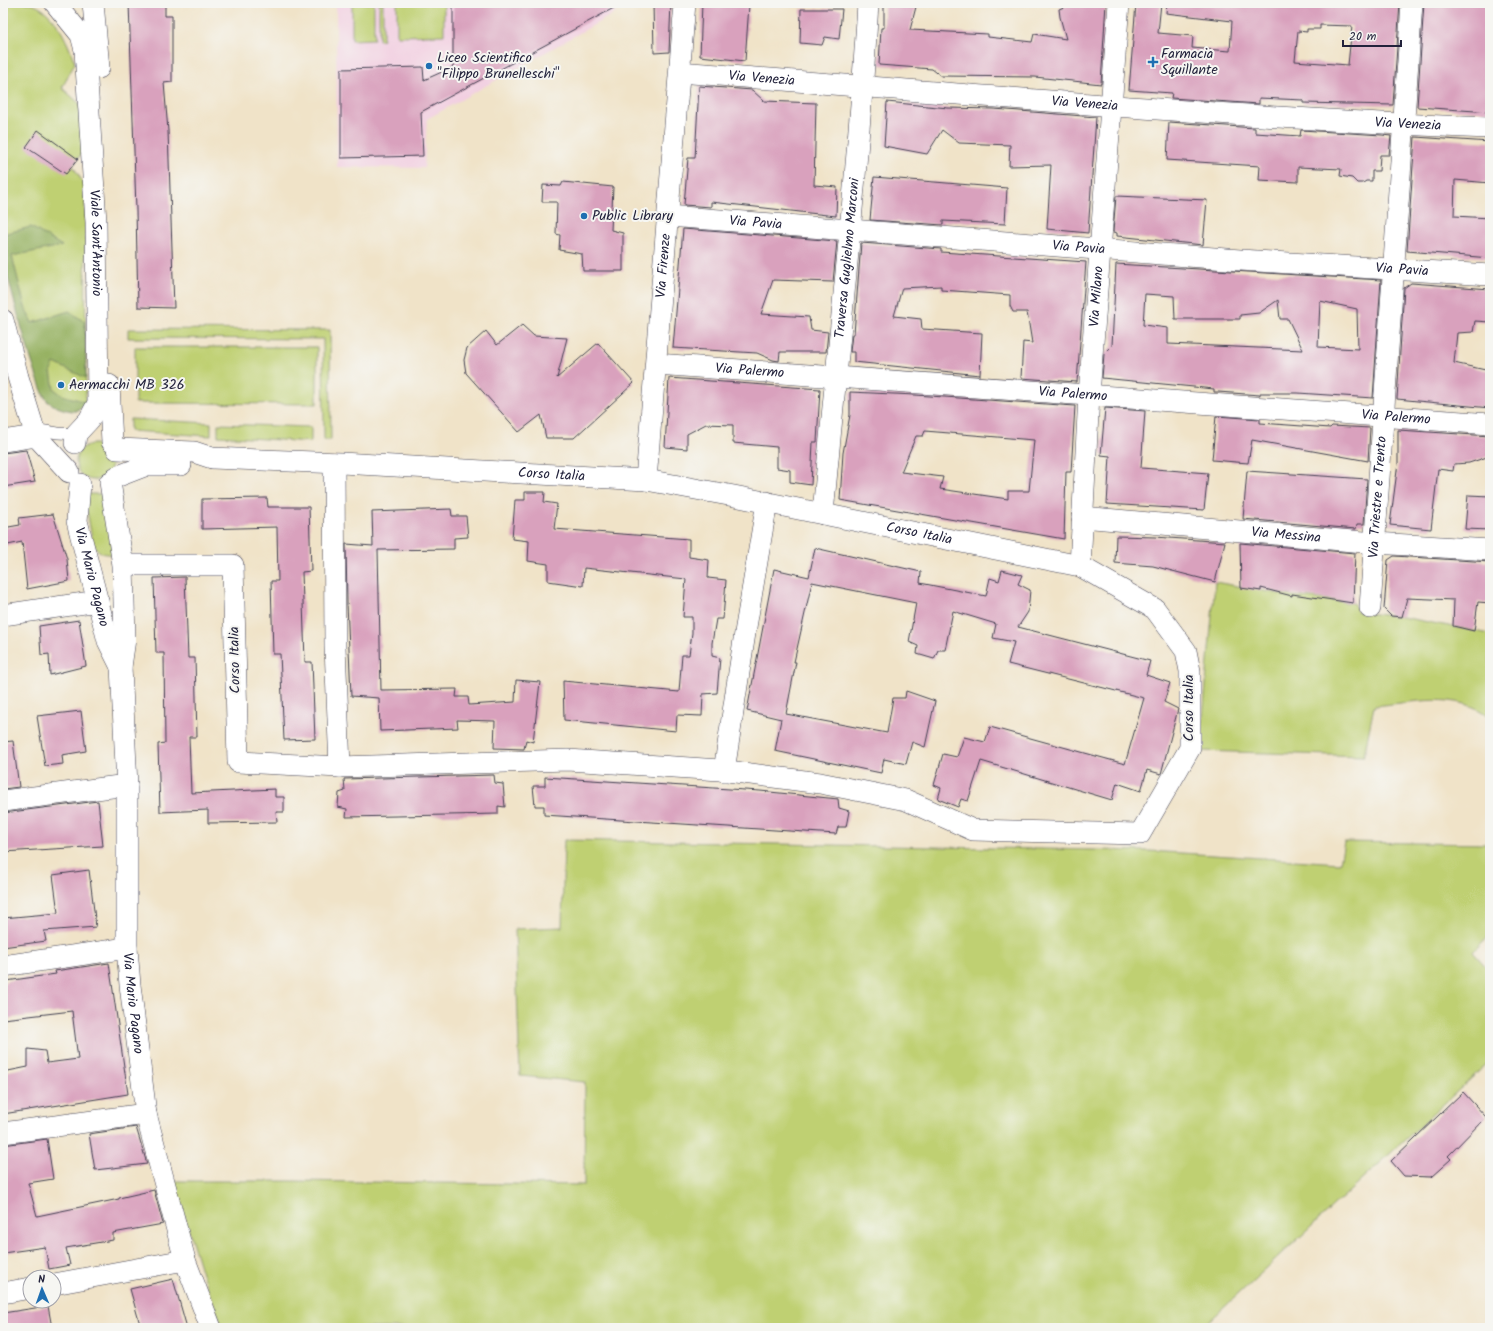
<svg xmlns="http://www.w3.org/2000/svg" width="1493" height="1331" font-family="Kalam,sans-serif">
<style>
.built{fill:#f2cfe1}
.green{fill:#bfd072;stroke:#707956}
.forest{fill:#97b264;stroke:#5c6a50}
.building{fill:#d9a1bd;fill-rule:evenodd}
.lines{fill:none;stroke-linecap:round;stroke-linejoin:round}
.service-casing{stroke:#413f50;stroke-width:12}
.minor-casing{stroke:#413f50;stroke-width:22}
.service{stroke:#fff;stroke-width:11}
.minor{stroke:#fff;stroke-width:21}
.poi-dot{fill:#1f6fb2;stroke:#f6f6f2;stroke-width:1.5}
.labels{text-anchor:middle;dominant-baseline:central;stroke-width:4;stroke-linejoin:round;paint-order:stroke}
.poi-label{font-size:14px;fill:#22223b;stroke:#f6f6f2;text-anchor:start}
.street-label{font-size:14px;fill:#22223b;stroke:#f6f6f2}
</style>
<rect width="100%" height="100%" fill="#f6f6f2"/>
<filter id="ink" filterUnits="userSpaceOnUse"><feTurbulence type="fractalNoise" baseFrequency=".025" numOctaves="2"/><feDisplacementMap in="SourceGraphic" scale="8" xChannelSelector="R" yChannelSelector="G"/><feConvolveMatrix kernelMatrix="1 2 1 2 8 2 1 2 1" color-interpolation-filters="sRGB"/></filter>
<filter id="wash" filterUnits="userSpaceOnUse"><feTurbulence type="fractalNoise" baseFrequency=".012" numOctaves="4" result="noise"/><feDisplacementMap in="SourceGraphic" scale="16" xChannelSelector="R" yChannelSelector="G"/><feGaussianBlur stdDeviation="0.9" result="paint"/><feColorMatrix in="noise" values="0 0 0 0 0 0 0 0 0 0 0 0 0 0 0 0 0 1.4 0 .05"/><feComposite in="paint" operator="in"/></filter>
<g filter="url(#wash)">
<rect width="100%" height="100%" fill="#f0e3c8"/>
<!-- built -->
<path class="built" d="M 336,3 L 621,3 L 615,13 L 427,119 L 424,168 L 337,167 Z"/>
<!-- green -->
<path class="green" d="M 3,3 C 11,3 21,2 28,3 C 55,9 67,41 75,63 L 62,88 L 80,104 L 83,151 L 73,166 L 85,186 L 86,402 L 84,406 L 75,411 L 65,409 L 48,402 L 44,396 L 30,355 L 3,256 Z
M 352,3 L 374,3 L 374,39 L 352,40 Z
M 379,3 L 383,3 L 383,39 L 379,40 Z
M 397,3 L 444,3 L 444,35 L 397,36 Z
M 128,329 L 330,330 L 331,440 L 324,440 L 323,339 L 128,338 Z
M 135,347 L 317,347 L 317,404 L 135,403 Z
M 130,419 L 211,423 L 211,436 L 130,431 Z
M 218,424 L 311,427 L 311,442 L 218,436 Z
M76 462a18 18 0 1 1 36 0a18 18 0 1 1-36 0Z
M 84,494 L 105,494 L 113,554 C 103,555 98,552 93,544 Z
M 1215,582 L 1292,596 L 1353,603 L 1358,612 L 1402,617 L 1490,634 L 1490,718 C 1461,690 1410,703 1374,706 L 1364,756 L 1200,751 Z
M 564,840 L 1149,851 L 1340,863 L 1344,842 L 1490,844 L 1490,934 L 1473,952 L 1490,971 L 1490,1061 L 1202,1328 L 223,1328 L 202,1274 L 174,1181 L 294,1181 L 584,1185 L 585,1082 L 520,1076 L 515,929 L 562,927 Z"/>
<!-- forest -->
<path class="forest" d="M 31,227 L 62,246 L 12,256 L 25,307 L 32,323 L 69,311 L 85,322 L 86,378 L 54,363 L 51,371 L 54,389 L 62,395 L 86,402 L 84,406 L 75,411 C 67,411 53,407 47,400 C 38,391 6,274 3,256 C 2,249 3,241 3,234 Z"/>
<g id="blocks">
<!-- building -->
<path class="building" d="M 129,3 L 165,3 L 165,16 L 172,16 L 172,82 L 164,83 L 168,131 L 174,308 L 138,307 L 136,209 Z
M 453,3 L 623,3 L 421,112 L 423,156 L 341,158 L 341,69 L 423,67 L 424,80 L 453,67 Z
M 653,3 L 671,3 L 669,52 L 654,53 Z
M 702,3 L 749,5 L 745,61 L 700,56 Z
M 884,3 L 917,3 L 910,30 L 988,34 L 988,37 L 1032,42 L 1034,34 L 1066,39 L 1060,17 L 1059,9 L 1067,6 L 1068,3 L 1106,3 L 1101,84 L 1035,77 L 941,76 L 932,69 L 879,65 L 881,28 L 884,28 Z
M 1136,3 L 1161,3 L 1158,33 L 1193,36 L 1192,48 L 1230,51 L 1232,21 L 1166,13 L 1167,3 L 1400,3 L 1393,105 L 1303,103 L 1303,100 L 1259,98 L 1259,104 L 1171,98 L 1172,93 L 1129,90 ZM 1320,25 L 1352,26 L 1348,65 L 1295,61 L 1298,31 L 1307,32 L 1307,29 L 1320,29 Z
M 1424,3 L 1490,3 L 1490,112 L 1417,107 Z
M 801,9 L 842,9 L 839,39 L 825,37 L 822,45 L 800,43 Z
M 699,86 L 752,90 L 764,101 L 816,103 L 814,185 L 837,187 L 836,216 L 711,202 L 711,207 L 684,205 L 688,158 L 695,158 Z
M 887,102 L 948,108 L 994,109 L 1096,117 L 1088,233 L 1047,229 L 1051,165 L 1009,166 L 1010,145 L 959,143 L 942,130 L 927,154 L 884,146 Z
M 1169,122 L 1255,128 L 1255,133 L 1300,136 L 1301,130 L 1382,135 L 1391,136 L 1389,155 L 1380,155 L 1379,171 L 1372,171 L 1372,181 L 1366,181 L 1363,183 L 1357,183 L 1352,178 L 1340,176 L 1341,169 L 1298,167 L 1298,182 L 1259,180 L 1260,166 L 1167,160 Z
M 38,130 L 78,159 L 66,174 L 26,147 Z
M 1415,137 L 1490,142 L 1490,183 L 1455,180 L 1454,216 L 1490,218 L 1490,258 L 1407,251 Z
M 874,177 L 1007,188 L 1005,224 L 943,221 L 943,225 L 870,220 Z
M 563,182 L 613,187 L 611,230 L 623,233 L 623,271 L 583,271 L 582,254 L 559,250 L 560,235 L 556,234 L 557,202 L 542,202 L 543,185 L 561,186 Z
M 1116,196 L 1207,200 L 1203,245 L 1117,236 L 1117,233 L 1113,232 Z
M 683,229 L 837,241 L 833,282 L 773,280 L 761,314 L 809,317 L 811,330 L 828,332 L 826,352 L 780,352 L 779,361 L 773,360 L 757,353 L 673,348 Z
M 861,243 L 941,249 L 941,252 L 1086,262 L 1077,382 L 1021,378 L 1023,342 L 1032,343 L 1027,312 L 1013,312 L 1010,306 L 1010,295 L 941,290 L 941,286 L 902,288 L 894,316 L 921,319 L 922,329 L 982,333 L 980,375 L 854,362 L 854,352 L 850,352 L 852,334 L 854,334 Z
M 1116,264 L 1381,280 L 1373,398 L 1298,393 L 1260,393 L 1260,395 L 1218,392 L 1214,392 L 1214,389 L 1102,378 L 1104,354 L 1112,346 ZM 1145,294 L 1174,296 L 1175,319 L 1240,319 L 1240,315 L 1259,313 L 1278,300 L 1280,319 L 1288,319 L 1303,350 L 1168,344 L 1168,328 L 1143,325 ZM 1320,301 L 1357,309 L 1358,349 L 1318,347 Z
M 1411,283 L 1490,289 L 1490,322 L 1475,321 L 1473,332 L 1457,333 L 1454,363 L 1490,371 L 1490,408 L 1397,399 L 1404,288 Z
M 522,325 L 534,336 L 567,338 L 557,378 L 598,343 L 634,383 L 574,438 L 546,438 L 541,415 L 519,432 L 466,373 L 464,360 L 467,348 L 486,331 L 497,345 Z
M 669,378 L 820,389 L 817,442 L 813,442 L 811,485 L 790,482 L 790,470 L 777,468 L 777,447 L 733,443 L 733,425 L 706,424 L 687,434 L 687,449 L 665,447 Z
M 850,392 L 915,395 L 1075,406 L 1071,472 L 1066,472 L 1064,539 L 840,500 L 843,453 L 850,415 ZM 925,431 L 1034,440 L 1029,491 L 1008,491 L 1008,499 L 940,489 L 943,477 L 901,472 L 916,436 L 923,436 Z
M 1105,408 L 1145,411 L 1141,468 L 1208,473 L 1204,510 L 1107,504 L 1110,456 L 1101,455 Z
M 1216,416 L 1260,419 L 1260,423 L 1330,428 L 1332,426 L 1370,428 L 1368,461 L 1252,440 L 1248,463 L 1212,460 Z
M 1398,430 L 1490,436 L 1490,456 L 1469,463 L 1454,464 L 1453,471 L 1438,469 L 1431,529 L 1390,525 L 1398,463 Z
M 26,450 L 35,482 L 3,487 L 3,453 Z
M 1247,471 L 1367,479 L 1364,524 L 1357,524 L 1356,529 L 1243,519 Z
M 525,492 L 545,492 L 544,502 L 557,504 L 554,529 L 689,539 L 689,557 L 709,560 L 708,578 L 726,580 L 723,619 L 716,619 L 712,643 L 712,656 L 720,658 L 717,693 L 703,694 L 702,716 L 677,715 L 676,731 L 564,720 L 563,681 L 679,692 L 682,655 L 689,655 L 692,633 L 692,617 L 683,617 L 686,579 L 584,568 L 583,586 L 548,581 L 548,564 L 528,561 L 529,541 L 512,539 L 515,500 L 525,500 Z
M 1468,495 L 1490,496 L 1490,530 L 1465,529 Z
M 267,498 L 268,507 L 309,507 L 311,571 L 302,572 L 305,662 L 312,662 L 315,739 L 284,740 L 280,654 L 273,654 L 271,581 L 278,581 L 277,527 L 202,529 L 202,499 Z
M 451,509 L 452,516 L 466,516 L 468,537 L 454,538 L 454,549 L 378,550 L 381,690 L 457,689 L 456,697 L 468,697 L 469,705 L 515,702 L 516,680 L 540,682 L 533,742 L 526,740 L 524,749 L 494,748 L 495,721 L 457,720 L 458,728 L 380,731 L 379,698 L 351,696 L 347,603 L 346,544 L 373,546 L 372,512 Z
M 53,514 L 67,559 L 69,581 L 27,589 L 22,542 L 3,546 L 3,528 L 20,525 L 19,518 Z
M 1116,536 L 1155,537 L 1225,542 L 1215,582 L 1153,566 L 1115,563 Z
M 1240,543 L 1355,553 L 1353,603 L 1292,594 L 1292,596 L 1261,588 L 1261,591 L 1241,588 Z
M 815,548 L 921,572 L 920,583 L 986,596 L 990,578 L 999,581 L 1002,570 L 1022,575 L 1018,584 L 1030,590 L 1028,612 L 1018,627 L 1150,661 L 1146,675 L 1170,683 L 1164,702 L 1178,709 L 1161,774 L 1147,770 L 1141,791 L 1117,783 L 1112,800 L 981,761 L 968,801 L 961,799 L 958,807 L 938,799 L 941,788 L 934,785 L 943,754 L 957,757 L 964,737 L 985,742 L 990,727 L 1125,764 L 1144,698 L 1008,664 L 1014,642 L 993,638 L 996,624 L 953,611 L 945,650 L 938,650 L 934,659 L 917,654 L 918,646 L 909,642 L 916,603 L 812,582 L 794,662 L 796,662 L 786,714 L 887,733 L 893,698 L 905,698 L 906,691 L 935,701 L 925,747 L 912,742 L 906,764 L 884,759 L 881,773 L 775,751 L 781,719 L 747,711 L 774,569 L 809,577 Z
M 1394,556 L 1490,562 L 1490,603 L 1478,602 L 1474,631 L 1453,626 L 1454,600 L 1407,598 L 1402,617 L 1391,616 L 1384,609 L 1388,560 Z
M 185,577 L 188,658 L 195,658 L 197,737 L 189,737 L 191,793 L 275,789 L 275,797 L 284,797 L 284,812 L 276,812 L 277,822 L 208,823 L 208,810 L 160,812 L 158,744 L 165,743 L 164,653 L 156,653 L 154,578 Z
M 79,620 L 86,666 L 50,675 L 49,654 L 41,655 L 39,626 Z
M 81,711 L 86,751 L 62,755 L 63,764 L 45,766 L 37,716 Z
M 13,741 L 19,787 L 3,789 L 3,742 Z
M 494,775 L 495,783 L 503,784 L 505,807 L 498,806 L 498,814 L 346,817 L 347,809 L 338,807 L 339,793 L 345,791 L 344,779 Z
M 545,777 L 760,791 L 838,799 L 839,808 L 849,811 L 846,827 L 838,827 L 836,834 L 544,815 L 544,806 L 535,806 L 533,786 L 545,786 Z
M 98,801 L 103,846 L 3,852 L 3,813 Z
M 89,870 L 96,927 L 44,931 L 46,941 L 3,947 L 3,918 L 58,913 L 53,875 Z
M 109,963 L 128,1094 L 3,1114 L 3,1072 L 28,1067 L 28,1049 L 45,1051 L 47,1063 L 78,1059 L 72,1011 L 3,1019 L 3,985 L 6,981 L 56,974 L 55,971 Z
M 1463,1092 L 1486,1117 L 1448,1156 L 1451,1159 L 1431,1177 L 1404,1176 L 1391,1161 Z
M 136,1127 L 147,1164 L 95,1170 L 89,1134 Z
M 47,1139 L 53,1179 L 28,1183 L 37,1216 L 119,1199 L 119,1198 L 154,1190 L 163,1224 L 113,1233 L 113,1240 L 66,1248 L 70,1265 L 49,1269 L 45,1247 L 3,1253 L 3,1145 Z
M 173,1279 L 187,1328 L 141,1328 L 130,1289 Z
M 48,1306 L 52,1328 L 3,1328 L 3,1313 Z"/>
</g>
</g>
<g filter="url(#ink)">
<use href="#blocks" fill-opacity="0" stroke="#413f50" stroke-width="1"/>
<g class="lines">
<!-- service casing -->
<g class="service-casing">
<path id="service" d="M 33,429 L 58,433 L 76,434"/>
</g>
<!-- minor casing -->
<g class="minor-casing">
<g id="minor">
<path id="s1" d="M 55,3 L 81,35 L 85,50 L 96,222 L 98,403 L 89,420 L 76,434 L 75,443"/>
<path d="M 93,3 L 99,68"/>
<path id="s2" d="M 680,72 C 950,93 1220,117 1490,128"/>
<path id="s3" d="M 668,216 L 1240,260 L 1490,275"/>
<path d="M 3,320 L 18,377 L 36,436 L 69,472"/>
<path id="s4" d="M 656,364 L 1490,424"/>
<path d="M 109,385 L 112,442"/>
<path d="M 3,441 L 36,436"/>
<path id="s5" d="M 117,449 L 194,452 L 212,458 L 341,463 L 646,480 L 734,496 L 1080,566 L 1155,609 L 1186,651 L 1190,671 L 1190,748 L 1140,834 L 973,830 L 906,800 L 820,783 L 720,770 L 568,760 L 340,767 L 238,762 L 233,565 L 123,565"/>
<path d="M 334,463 L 335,647 L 340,767"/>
<path d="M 116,477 L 147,465 L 181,465"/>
<path id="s6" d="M 646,480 L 685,3"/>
<path id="s7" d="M 110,482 L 123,565 L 125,639 L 121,667 L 127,785 L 127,948 L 130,985 L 146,1114 L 185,1260 L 211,1328"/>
<path id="s8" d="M 80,484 L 77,521 L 108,641 L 121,667"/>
<path id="s9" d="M 823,514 C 838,344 858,174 868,3"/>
<path id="s10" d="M 1082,517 L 1375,543 L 1490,550"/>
<path id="s11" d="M 1080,566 L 1089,395 L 1119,3"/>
<path id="s12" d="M 1370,608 L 1412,3"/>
<path d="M 3,615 L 98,601"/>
<path d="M 724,771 L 745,633 L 767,502"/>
<path d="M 3,801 L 127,785"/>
<path d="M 3,966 L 127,948"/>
<path d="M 3,1133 L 146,1114"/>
<path d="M 54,1284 L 185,1260"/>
<path d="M 3,1293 L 30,1288"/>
</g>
</g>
<!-- service -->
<use href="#service" class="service"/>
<!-- minor -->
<use href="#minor" class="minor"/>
</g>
</g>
<!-- markers -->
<g class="poi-dot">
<path d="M1151 56h4v4h4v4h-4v4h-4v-4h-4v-4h4z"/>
<circle cx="429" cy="66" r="4"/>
<circle cx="584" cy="216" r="4"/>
<circle cx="61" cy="385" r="4"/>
</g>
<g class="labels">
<!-- poi labels -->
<g class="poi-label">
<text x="1161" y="54">Farmacia<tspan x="1161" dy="16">Squillante</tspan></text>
<text x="437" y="58">Liceo Scientifico<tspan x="437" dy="16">"Filippo Brunelleschi"</tspan></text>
<text x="592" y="216">Public Library</text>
<text x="69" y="385">Aermacchi MB 326</text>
</g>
<!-- street labels -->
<g class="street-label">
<text stroke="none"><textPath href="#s2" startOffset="82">Via Venezia</textPath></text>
<text stroke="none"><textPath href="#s2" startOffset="406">Via Venezia</textPath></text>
<text stroke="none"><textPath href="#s2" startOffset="730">Via Venezia</textPath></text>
<text stroke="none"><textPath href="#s3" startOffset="88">Via Pavia</textPath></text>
<text stroke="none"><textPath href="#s1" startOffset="250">Viale Sant'Antonio</textPath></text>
<text stroke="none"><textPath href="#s3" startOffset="412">Via Pavia</textPath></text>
<text stroke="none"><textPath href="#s9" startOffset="257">Traversa Guglielmo Marconi</textPath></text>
<text stroke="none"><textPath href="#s6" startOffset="215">Via Firenze</textPath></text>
<text stroke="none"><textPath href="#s3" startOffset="736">Via Pavia</textPath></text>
<text stroke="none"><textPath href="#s11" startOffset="270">Via Milano</textPath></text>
<text stroke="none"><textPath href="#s4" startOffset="94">Via Palermo</textPath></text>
<text stroke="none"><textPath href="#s4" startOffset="418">Via Palermo</textPath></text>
<text stroke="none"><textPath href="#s4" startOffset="742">Via Palermo</textPath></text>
<text stroke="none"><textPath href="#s5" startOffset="436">Corso Italia</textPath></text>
<text stroke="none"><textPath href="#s12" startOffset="111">Via Triestre e Trento</textPath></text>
<text stroke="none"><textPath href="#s5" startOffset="809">Corso Italia</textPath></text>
<text stroke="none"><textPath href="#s10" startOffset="205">Via Messina</textPath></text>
<text stroke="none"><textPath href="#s8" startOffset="95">Via Mario Pagano</textPath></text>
<text transform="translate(235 660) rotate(-91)">Corso Italia</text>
<text transform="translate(1189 708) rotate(-90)">Corso Italia</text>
<text stroke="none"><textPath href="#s7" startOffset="523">Via Mario Pagano</textPath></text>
</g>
</g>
<!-- margin -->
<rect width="1493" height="1331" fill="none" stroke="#f6f6f2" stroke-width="16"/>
<!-- north arrow -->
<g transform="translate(42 1289) rotate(358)"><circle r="19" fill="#f6f6f2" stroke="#a1a1a9"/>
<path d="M0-3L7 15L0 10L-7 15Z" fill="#1f6fb2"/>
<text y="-6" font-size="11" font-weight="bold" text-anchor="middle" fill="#22223b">N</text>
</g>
<!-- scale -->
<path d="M1343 40v6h58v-6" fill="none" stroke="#22223b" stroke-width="2"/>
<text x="1349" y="40" font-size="12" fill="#22223b" stroke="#f6f6f2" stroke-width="3" paint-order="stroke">20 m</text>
</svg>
